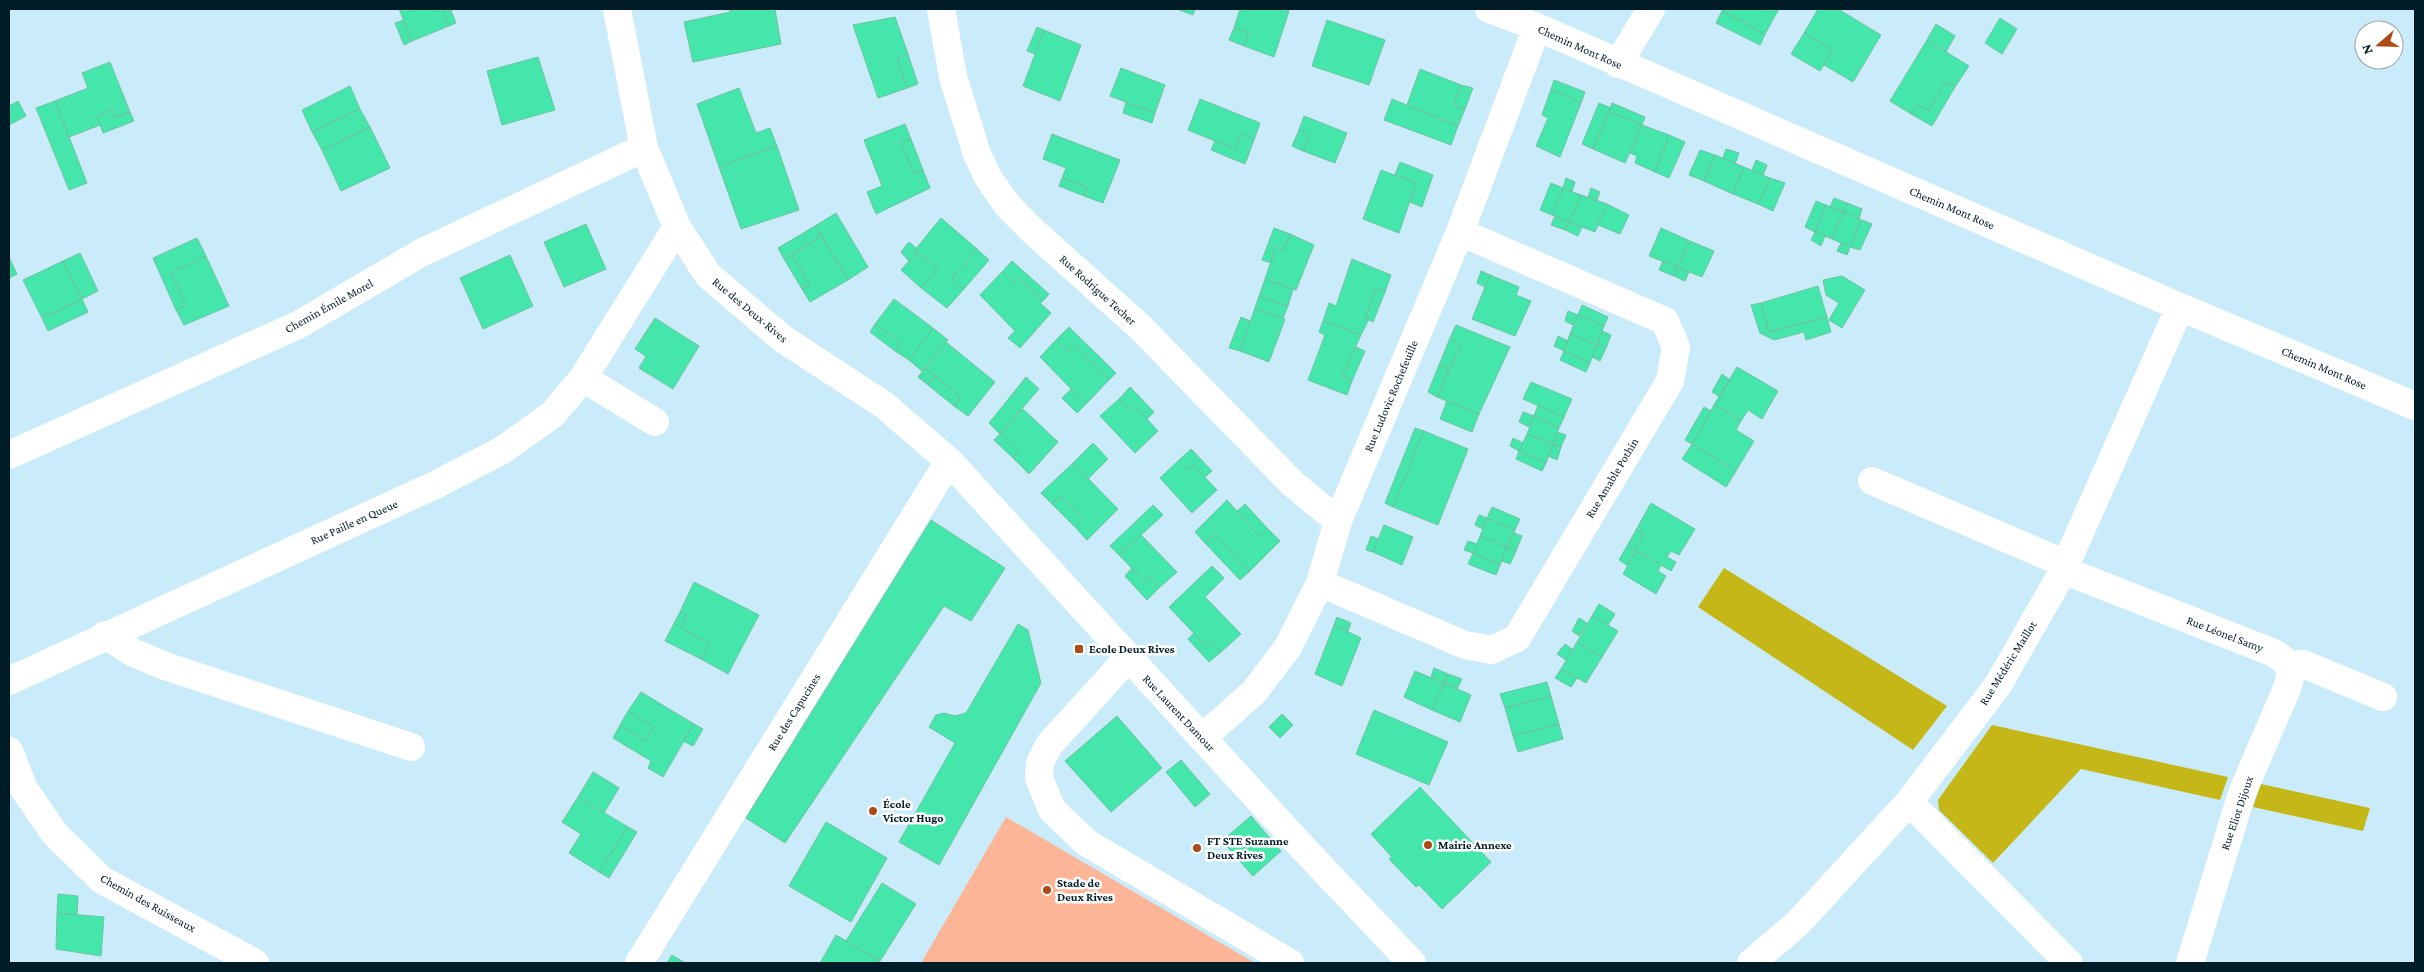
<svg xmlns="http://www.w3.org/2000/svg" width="2424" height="972" font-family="'Crimson Pro',serif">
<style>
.green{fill:#fdb597}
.water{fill:#c4b717}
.building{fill:#44e6ab;stroke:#6ec39e}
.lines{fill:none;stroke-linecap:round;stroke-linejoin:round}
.minor{stroke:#fff;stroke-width:28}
.poi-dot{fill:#ad4a15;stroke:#fff;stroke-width:2}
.labels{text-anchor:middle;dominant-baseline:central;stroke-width:5;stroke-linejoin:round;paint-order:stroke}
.street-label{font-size:12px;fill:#001d27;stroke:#fff}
.poi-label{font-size:12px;font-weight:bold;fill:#001d27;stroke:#fff;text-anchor:start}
</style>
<rect width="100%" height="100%" fill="#caecfa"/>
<!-- green -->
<path class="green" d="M 1006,817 L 1255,963 L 921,963 Z"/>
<!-- water -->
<path class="water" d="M 1724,568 L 1947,706 L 1913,750 L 1698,607 Z
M 1992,725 L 2228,777 L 2220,800 L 2081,769 L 1993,863 L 1939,810 L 1938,800 Z
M 2261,784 L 2370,808 L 2363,831 L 2253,807 Z"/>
<!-- building -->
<path class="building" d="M 399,9 L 442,9 L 449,26 L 412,41 Z
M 442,9 L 454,9 L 451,11 L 456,23 L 449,26 Z
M 730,9 L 775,9 L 781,44 L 693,62 L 684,22 L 730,12 Z
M 1177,9 L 1195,9 L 1193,15 Z
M 1240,9 L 1283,9 L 1289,11 L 1274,57 L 1244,46 L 1249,32 L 1234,28 Z
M 1723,9 L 1779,9 L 1765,34 L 1722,11 Z
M 1818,9 L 1838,9 L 1881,35 L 1853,82 L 1824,65 L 1833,50 L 1804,33 Z
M 1722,11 L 1765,34 L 1760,45 L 1716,23 Z
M 895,17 L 908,54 L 897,58 L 907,88 L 878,98 L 853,25 Z
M 2000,18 L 2017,29 L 2002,54 L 1985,43 Z
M 404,20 L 412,41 L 404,45 L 395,23 Z
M 1327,20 L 1385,40 L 1369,85 L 1312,66 Z
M 1936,24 L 1955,36 L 1946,52 L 1927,40 Z
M 1037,27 L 1044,30 L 1035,54 L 1027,51 Z
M 1234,28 L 1249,32 L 1244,46 L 1229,40 Z
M 1044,30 L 1081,45 L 1060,101 L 1023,86 Z
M 1804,33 L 1833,50 L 1820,71 L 1791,54 Z
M 1927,40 L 1969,66 L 1955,87 L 1946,81 L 1929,111 L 1917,104 L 1911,114 L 1890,101 Z
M 908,54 L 918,84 L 907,88 L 897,58 Z
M 538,57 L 555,110 L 502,125 L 487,71 Z
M 110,62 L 130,112 L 116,117 L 113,110 L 97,116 L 100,125 L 69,137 L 55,101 L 88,88 L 82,73 Z
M 1121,68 L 1165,85 L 1155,113 L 1110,96 Z
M 1420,69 L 1461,85 L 1454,105 L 1465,109 L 1458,126 L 1407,105 Z
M 1554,80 L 1585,92 L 1581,103 L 1551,89 Z
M 1946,81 L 1955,87 L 1932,126 L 1911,114 L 1917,104 L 1929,111 Z
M 1461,85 L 1473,88 L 1465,109 L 1454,105 Z
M 350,86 L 360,109 L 312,132 L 302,110 Z
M 739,88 L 756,133 L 770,128 L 777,146 L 719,167 L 697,104 Z
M 1551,89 L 1581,103 L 1560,157 L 1536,146 L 1548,118 L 1542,115 Z
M 1200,99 L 1260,123 L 1254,140 L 1241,134 L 1235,149 L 1188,130 Z
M 1392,99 L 1458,126 L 1451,145 L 1384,120 Z
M 18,101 L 26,116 L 9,125 L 9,106 Z
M 55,101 L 87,183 L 69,190 L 36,108 Z
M 1126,102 L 1155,113 L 1152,123 L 1123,113 Z
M 1599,103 L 1611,108 L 1593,149 L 1582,144 Z
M 1612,103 L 1645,117 L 1642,125 L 1609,112 Z
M 360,109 L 370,127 L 322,150 L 312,132 Z
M 113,110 L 116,117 L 130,112 L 134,121 L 103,133 L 97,116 Z
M 1609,112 L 1642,125 L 1625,163 L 1593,149 Z
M 1304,116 L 1347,133 L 1335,163 L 1303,151 L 1309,135 L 1299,130 Z
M 905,124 L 911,139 L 901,142 L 914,174 L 923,170 L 930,188 L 876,214 L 867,192 L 882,186 L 864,140 Z
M 1642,125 L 1669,135 L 1655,172 L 1635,163 L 1637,156 L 1630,153 Z
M 370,127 L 390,168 L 341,191 L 322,150 Z
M 1299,130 L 1309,135 L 1303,151 L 1292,146 Z
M 1052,134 L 1120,160 L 1103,203 L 1084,196 L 1087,187 L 1062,178 L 1066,168 L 1043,159 Z
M 1241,134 L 1254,140 L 1245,164 L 1211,150 L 1215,141 L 1235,149 Z
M 1669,135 L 1685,142 L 1669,178 L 1655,172 Z
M 911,139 L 923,170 L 914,174 L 901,142 Z
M 777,146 L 799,210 L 741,229 L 719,167 Z
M 1726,149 L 1739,153 L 1735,164 L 1723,158 Z
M 1700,150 L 1715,155 L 1704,181 L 1689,175 Z
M 1715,155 L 1744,167 L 1733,194 L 1704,181 Z
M 1756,160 L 1767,165 L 1763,175 L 1752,170 Z
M 1400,162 L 1433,175 L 1422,207 L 1410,202 L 1416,183 L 1395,175 Z
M 1744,167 L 1770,178 L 1758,204 L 1733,194 Z
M 1381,170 L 1416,183 L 1399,233 L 1363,219 Z
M 1062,178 L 1087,187 L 1084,196 L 1059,186 Z
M 1566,178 L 1575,182 L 1572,191 L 1563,188 Z
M 1770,178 L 1785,183 L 1773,211 L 1758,204 Z
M 1551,183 L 1563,188 L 1552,215 L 1540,210 Z
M 1563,188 L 1581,195 L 1569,222 L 1552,215 Z
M 1591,188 L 1600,192 L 1597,200 L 1588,197 Z
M 1581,195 L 1607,204 L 1595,232 L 1569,222 Z
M 1834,198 L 1847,203 L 1843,212 L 1830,207 Z
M 1816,201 L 1826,205 L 1815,232 L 1805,227 Z
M 1847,203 L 1862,209 L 1859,219 L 1843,212 Z
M 1607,204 L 1629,215 L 1620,234 L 1598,225 Z
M 1826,205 L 1843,212 L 1832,239 L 1815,232 Z
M 1843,212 L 1862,220 L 1850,247 L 1832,239 Z
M 836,213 L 868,267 L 848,280 L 815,226 Z
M 1555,216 L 1569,222 L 1565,230 L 1551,225 Z
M 941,218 L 977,249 L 952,279 L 964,289 L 947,308 L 921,288 L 938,269 L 915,250 Z
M 1862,220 L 1872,224 L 1860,250 L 1850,247 Z
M 1569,222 L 1582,227 L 1578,236 L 1565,230 Z
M 586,224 L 606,269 L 564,287 L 544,242 Z
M 815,226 L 822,236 L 784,259 L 778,248 Z
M 1274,228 L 1290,234 L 1283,250 L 1276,247 L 1271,263 L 1262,260 Z
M 1661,228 L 1690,241 L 1677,267 L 1649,256 Z
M 1815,232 L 1825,236 L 1821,246 L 1811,240 Z
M 1290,234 L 1314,245 L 1296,290 L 1265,279 L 1276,247 L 1283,250 Z
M 822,236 L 848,280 L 810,302 L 802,289 L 810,285 L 792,255 Z
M 197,238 L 206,256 L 171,273 L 186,305 L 176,310 L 153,258 Z
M 1690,241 L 1714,251 L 1702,277 L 1677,267 Z
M 909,242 L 916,248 L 917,252 L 909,261 L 901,252 Z
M 1841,243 L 1850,247 L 1847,255 L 1837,251 Z
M 977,249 L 989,260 L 964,289 L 952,279 Z
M 917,252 L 938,269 L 921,288 L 901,270 Z
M 80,253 L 98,291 L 82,299 L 63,261 Z
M 510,255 L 533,306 L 483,329 L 460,278 Z
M 792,255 L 810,285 L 802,289 L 784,259 Z
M 206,256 L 229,306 L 184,325 L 176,310 L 186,305 L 171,273 Z
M 9,257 L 17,274 L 9,278 Z
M 1352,259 L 1391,275 L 1385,292 L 1376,288 L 1365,318 L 1369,319 L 1361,335 L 1323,321 L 1329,303 L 1336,306 Z
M 63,261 L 82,299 L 42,318 L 23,280 Z
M 1012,261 L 1049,294 L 1043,301 L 1019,278 L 1013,283 L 1002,272 Z
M 1663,261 L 1677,267 L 1674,276 L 1659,270 Z
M 1677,267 L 1689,272 L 1685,281 L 1674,276 Z
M 1481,271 L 1490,275 L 1485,287 L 1477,283 Z
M 1002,272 L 1013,283 L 1019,278 L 1043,301 L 1040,303 L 1051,313 L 1020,348 L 1008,338 L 1015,331 L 980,295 Z
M 1490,275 L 1519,287 L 1516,295 L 1531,301 L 1515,336 L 1472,319 Z
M 1842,276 L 1865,290 L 1842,328 L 1829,320 L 1839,303 L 1826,295 L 1823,280 Z
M 1265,279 L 1293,289 L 1288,306 L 1259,296 Z
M 1818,286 L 1827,317 L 1769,332 L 1761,303 Z
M 1376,288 L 1385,292 L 1373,322 L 1365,318 Z
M 1259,296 L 1288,306 L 1283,318 L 1255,308 Z
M 82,299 L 88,312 L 48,331 L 42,318 Z
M 894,299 L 933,328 L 909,360 L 895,351 L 901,343 L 875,324 Z
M 1761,303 L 1769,332 L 1827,317 L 1831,332 L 1806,340 L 1804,332 L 1774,340 L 1760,333 L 1751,305 Z
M 1582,305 L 1608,317 L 1604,326 L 1578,315 Z
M 1255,308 L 1285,319 L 1269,362 L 1240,351 Z
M 1568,311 L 1578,315 L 1573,325 L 1565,321 Z
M 1578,315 L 1604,326 L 1597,345 L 1570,334 Z
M 1241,317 L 1250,321 L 1240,351 L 1229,348 Z
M 655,318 L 699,346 L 673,389 L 639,368 L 646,356 L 635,349 Z
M 1323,321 L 1361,335 L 1342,376 L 1352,381 L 1347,395 L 1308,380 L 1325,335 L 1319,332 Z
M 875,324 L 901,343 L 895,351 L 870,332 Z
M 1456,325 L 1510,347 L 1479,414 L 1437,397 L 1461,344 L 1450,338 Z
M 1069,327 L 1116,373 L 1109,380 L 1075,345 L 1068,352 L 1056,340 Z
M 933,328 L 948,340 L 922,371 L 909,360 Z
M 1602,331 L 1611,335 L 1606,348 L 1597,345 Z
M 1570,334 L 1597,345 L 1590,363 L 1564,351 Z
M 1558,336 L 1568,341 L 1564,351 L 1554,346 Z
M 1450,338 L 1461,344 L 1449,369 L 1439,365 Z
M 1056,340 L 1068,352 L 1075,345 L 1109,380 L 1086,404 L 1040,357 Z
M 946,342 L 995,382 L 968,416 L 954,406 L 961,397 L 925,368 Z
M 1597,345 L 1606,348 L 1600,361 L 1592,357 Z
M 1356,347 L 1365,351 L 1352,381 L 1342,376 Z
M 1564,351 L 1590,363 L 1586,372 L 1560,360 Z
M 1439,365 L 1449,369 L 1437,397 L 1428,392 Z
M 1737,367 L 1778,391 L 1762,419 L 1748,410 L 1741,421 L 1714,405 Z
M 925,368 L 935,376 L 928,385 L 918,377 Z
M 1722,374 L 1730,380 L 1720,397 L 1712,392 Z
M 935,376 L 961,397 L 954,406 L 928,385 Z
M 1026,377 L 1039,389 L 1000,434 L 989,423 Z
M 1531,382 L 1572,399 L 1564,417 L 1523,399 Z
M 1130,387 L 1154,412 L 1147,419 L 1135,406 L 1129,411 L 1119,399 Z
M 1071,389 L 1086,404 L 1077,413 L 1062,398 Z
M 1119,399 L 1129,411 L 1135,406 L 1158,431 L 1135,453 L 1100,416 Z
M 1447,401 L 1479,414 L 1472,432 L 1440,419 Z
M 1538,405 L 1564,417 L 1559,428 L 1534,416 Z
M 1714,405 L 1741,421 L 1736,430 L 1754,441 L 1736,471 L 1692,444 Z
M 1704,407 L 1711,411 L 1692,444 L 1685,440 Z
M 1023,409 L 1058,442 L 1029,474 L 1013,458 L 1019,451 L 1001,433 Z
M 1523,412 L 1534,416 L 1529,427 L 1519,422 Z
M 1534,416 L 1559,428 L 1553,444 L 1527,434 Z
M 1415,428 L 1424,431 L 1393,507 L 1385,503 Z
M 1424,431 L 1468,449 L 1438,525 L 1393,507 Z
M 1557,432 L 1566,435 L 1561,447 L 1553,444 Z
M 1001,433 L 1019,451 L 1013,458 L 994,440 Z
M 1527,434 L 1553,444 L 1546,463 L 1519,451 Z
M 1513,438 L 1523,443 L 1519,451 L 1510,446 Z
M 1093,443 L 1108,459 L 1088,479 L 1073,463 Z
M 1553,444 L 1561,447 L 1557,460 L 1548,456 Z
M 1692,444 L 1736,471 L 1726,487 L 1682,459 Z
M 1191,449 L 1212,471 L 1205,477 L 1193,465 L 1187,470 L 1178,461 Z
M 1519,451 L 1546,463 L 1542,471 L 1516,459 Z
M 1178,461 L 1187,470 L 1193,465 L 1217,490 L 1192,513 L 1160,478 Z
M 1073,463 L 1118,509 L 1087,540 L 1075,527 L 1083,519 L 1061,496 L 1052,504 L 1041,493 Z
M 1061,496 L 1083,519 L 1075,527 L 1052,504 Z
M 1227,500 L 1260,537 L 1268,529 L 1280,541 L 1249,572 L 1215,534 L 1205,543 L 1195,532 Z
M 1651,503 L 1695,529 L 1679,555 L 1671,551 L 1667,557 L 1676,562 L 1671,571 L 1635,550 L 1644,534 L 1636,530 Z
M 1245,504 L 1268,529 L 1260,537 L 1237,511 Z
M 1153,505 L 1163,515 L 1119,555 L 1110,546 Z
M 1492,507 L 1520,519 L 1515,530 L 1487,518 Z
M 1479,515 L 1487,518 L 1483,529 L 1475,525 Z
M 1487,518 L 1515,530 L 1507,547 L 1480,536 Z
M 931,520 L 1005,568 L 971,621 L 944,606 L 785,843 L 746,818 Z
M 1384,525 L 1413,537 L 1402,565 L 1373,552 Z
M 1636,530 L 1644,534 L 1635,550 L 1627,546 Z
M 1514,533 L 1522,536 L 1516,551 L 1507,547 Z
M 1215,534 L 1249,572 L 1240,580 L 1205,543 Z
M 1141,535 L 1177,572 L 1159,588 L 1149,577 L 1144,581 L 1119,555 Z
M 1371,536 L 1379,539 L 1373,552 L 1366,550 Z
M 1480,536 L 1507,547 L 1500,565 L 1473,553 Z
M 1468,541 L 1477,544 L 1473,553 L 1464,550 Z
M 1627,546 L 1636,551 L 1628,566 L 1619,560 Z
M 1507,547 L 1516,551 L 1510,564 L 1502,561 Z
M 1636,551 L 1661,565 L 1658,571 L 1666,576 L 1656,594 L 1623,574 Z
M 1473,553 L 1500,565 L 1496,575 L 1468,564 Z
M 1212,566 L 1224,578 L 1205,597 L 1241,634 L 1221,652 L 1211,641 L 1206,646 L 1169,607 Z
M 1132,568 L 1144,581 L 1149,577 L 1159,588 L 1147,600 L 1125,576 Z
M 694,582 L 759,615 L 728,674 L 701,659 L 710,644 L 681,628 L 687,616 L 680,612 Z
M 1599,604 L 1615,614 L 1608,625 L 1592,616 Z
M 680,612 L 687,616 L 681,628 L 710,644 L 701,659 L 665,641 Z
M 1592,616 L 1618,631 L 1602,657 L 1577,642 Z
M 1337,617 L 1351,623 L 1348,631 L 1334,625 Z
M 1579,618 L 1587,623 L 1579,636 L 1572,631 Z
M 1018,624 L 1028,630 L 1041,683 L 939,865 L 899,842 L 955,743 L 929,727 L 936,715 L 944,713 L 955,716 L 966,713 Z
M 1334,625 L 1361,638 L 1342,686 L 1315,674 Z
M 1194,633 L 1206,646 L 1211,641 L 1221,652 L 1209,662 L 1188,639 Z
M 1577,642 L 1602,657 L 1586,683 L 1561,669 Z
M 1565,644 L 1572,649 L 1566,660 L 1557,654 Z
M 1434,668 L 1448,674 L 1444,683 L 1431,677 Z
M 1561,669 L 1577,678 L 1571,687 L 1555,678 Z
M 1415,671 L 1444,683 L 1432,710 L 1404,697 Z
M 1448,674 L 1462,679 L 1457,689 L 1444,683 Z
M 1547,682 L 1551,696 L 1505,708 L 1500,694 Z
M 1444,683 L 1471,695 L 1460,722 L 1432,710 Z
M 641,692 L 694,724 L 663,777 L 648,768 L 651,761 L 613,738 L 620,725 L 645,741 L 654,727 L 628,711 Z
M 1551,696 L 1559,724 L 1513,736 L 1505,708 Z
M 1374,710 L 1448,742 L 1429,785 L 1356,754 Z
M 628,711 L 654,727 L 645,741 L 620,725 Z
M 1282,714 L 1293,725 L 1280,738 L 1269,727 Z
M 1117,716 L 1162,768 L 1111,812 L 1065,761 Z
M 694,724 L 703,729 L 693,746 L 683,741 Z
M 1559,724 L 1563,739 L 1518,752 L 1513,736 Z
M 1181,760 L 1210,794 L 1195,807 L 1166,772 Z
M 593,772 L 619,788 L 604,813 L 578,797 Z
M 1420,787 L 1491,862 L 1442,909 L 1419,885 L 1416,887 L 1389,859 L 1392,857 L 1371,834 Z
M 578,797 L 628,827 L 599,872 L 569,853 L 581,834 L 562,822 Z
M 1251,816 L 1281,851 L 1253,876 L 1222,841 Z
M 826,822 L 887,858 L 851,922 L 789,886 Z
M 628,827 L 637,832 L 609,878 L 599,872 Z
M 882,883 L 916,904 L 880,961 L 846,941 Z
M 58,894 L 78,896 L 77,915 L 57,913 Z
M 57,913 L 104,917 L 101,956 L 56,949 Z
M 836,935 L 880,961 L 879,963 L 820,963 Z
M 672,955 L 685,963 L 667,963 Z"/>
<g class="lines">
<!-- minor -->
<path class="minor" d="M 617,9 L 644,148 L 677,227 L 708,275 L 783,339 L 884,405 L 949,461 L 1303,848 L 1412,963
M 941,9 L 953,77 L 977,154 L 989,179 L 1008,206 L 1034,232 L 1140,327 L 1292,483 L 1338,521
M 1489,9 L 1537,27 L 2180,307 L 2415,406
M 1618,64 L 1651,9
M 583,378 L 655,422
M 9,455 L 298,325 L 421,253 L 644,148
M 1872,481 L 2066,564
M 2063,570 L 2274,653 L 2284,660 L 2288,666 L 2303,664 L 2383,697
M 1320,583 L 1465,645 L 1492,650 L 1517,638 L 1670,381 L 1676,347 L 1665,321 L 1460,232
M 105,635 L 134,653 L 165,666 L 411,747
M 1128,658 L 1049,745 L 1040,763 L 1039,778 L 1052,810 L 1087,843 L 1290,963
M 9,681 L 435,485 L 501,451 L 553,414 L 583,378 L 677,227
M 1202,738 L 1254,692 L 1288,647 L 1320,583 L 1338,521 L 1460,232 L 1537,27
M 9,751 L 24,789 L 55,834 L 102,880 L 255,963
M 1909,802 L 2069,963
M 639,963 L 949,461
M 1751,963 L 1797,924 L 1909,802 L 1998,685 L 2061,575 L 2180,307
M 2190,963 L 2242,793 L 2288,686 L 2291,672 L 2288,666"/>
</g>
<!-- markers -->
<g class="poi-dot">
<rect x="1074" y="644" width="10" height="10" rx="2.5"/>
<circle cx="873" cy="811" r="5"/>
<circle cx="1428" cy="845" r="5"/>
<circle cx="1197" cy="848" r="5"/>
<circle cx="1047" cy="890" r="5"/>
</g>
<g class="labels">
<!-- street labels -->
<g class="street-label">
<text transform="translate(1580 47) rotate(24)">Chemin Mont Rose</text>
<text transform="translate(1952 208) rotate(23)">Chemin Mont Rose</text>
<text transform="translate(1098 290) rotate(42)">Rue Rodrigue Techer</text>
<text transform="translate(329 306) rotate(-29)">Chemin Émile Morel</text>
<text transform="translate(750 310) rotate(40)">Rue des Deux-Rives</text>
<text transform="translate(2324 368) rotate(23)">Chemin Mont Rose</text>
<text transform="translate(1391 396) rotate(-67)">Rue Ludovic Rochefeuille</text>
<text transform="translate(1612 478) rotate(-59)">Rue Amable Pothin</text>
<text transform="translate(354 522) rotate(-24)">Rue Paille en Queue</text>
<text transform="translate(2225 634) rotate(21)">Rue Léonel Samy</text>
<text transform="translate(2008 663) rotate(-58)">Rue Médéric Maillot</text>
<text transform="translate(794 712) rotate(-58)">Rue des Capucines</text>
<text transform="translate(1179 713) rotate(47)">Rue Laurent Damour</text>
<text transform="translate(2237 813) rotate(-71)">Rue Eliot Dijoux</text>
<text transform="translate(148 903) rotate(29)">Chemin des Ruisseaux</text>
</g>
<!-- poi labels -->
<g class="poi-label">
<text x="1089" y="649">Ecole Deux Rives</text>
<text x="883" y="804">École<tspan x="883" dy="14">Victor Hugo</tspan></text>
<text x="1207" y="841">FT STE Suzanne<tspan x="1207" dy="14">Deux Rives</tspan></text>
<text x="1438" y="845">Mairie Annexe</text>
<text x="1057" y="883">Stade de<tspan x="1057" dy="14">Deux Rives</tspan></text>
</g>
</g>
<!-- border -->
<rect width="2424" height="972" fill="none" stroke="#001d27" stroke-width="20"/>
<!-- north arrow -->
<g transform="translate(2379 45) rotate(250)"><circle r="24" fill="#ffffff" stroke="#99a5a9"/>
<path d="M0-4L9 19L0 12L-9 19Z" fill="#ad4a15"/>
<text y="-8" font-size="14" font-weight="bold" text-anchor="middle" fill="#001d27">N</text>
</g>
</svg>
